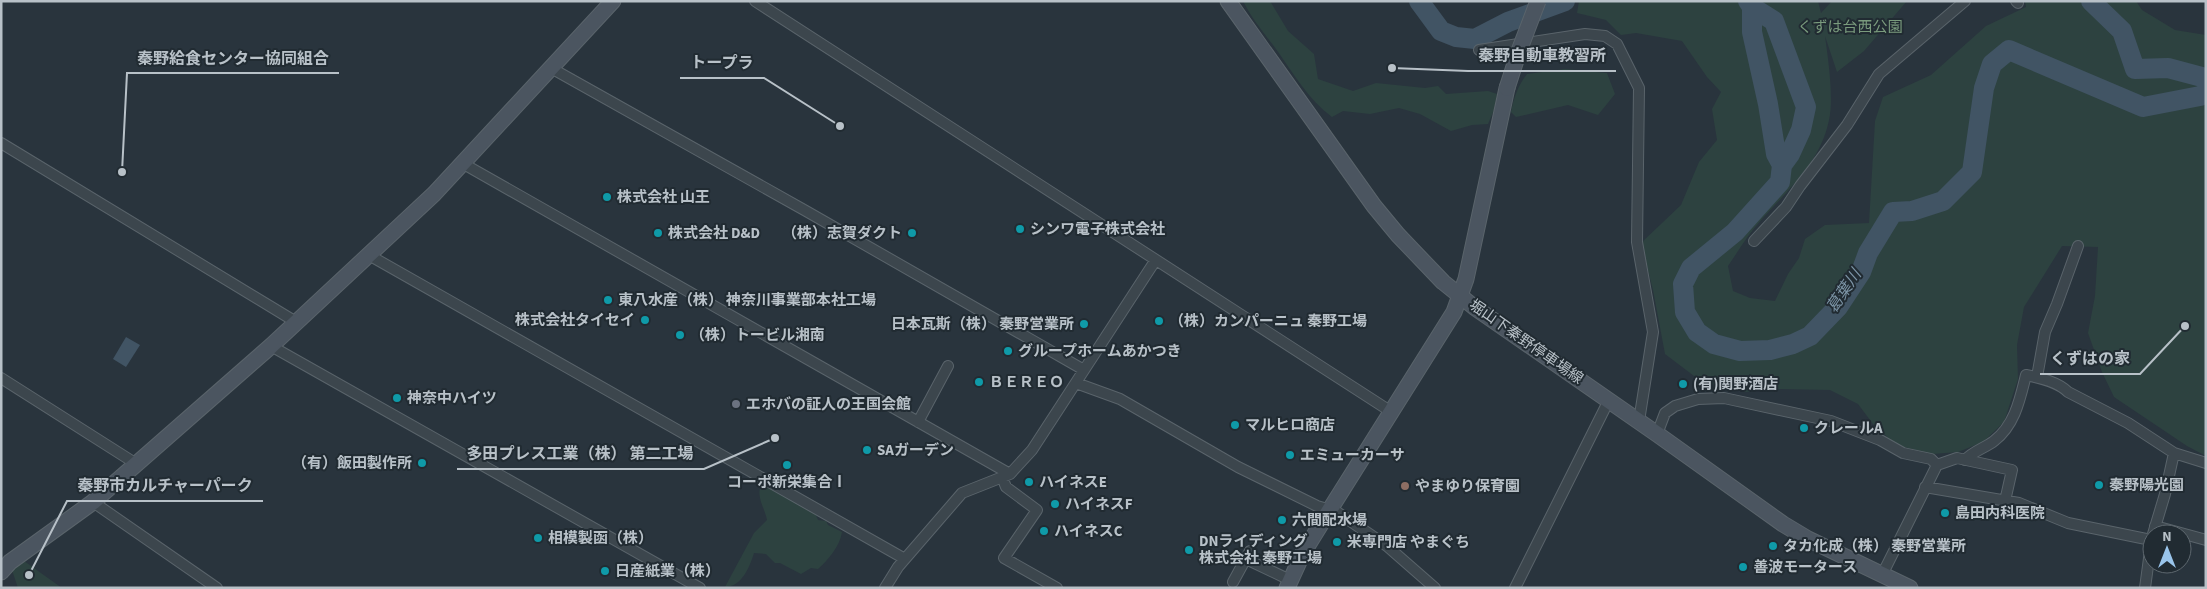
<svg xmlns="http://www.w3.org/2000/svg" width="2207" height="589" font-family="'Source Sans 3','Noto Sans JP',sans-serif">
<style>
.green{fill:#2d4240}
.water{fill:#415464}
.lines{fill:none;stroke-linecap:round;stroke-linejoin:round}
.river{stroke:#415464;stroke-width:20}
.street-casing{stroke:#5a646b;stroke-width:12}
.secondary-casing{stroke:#5a646b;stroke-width:17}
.street{stroke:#3c464d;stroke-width:10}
.secondary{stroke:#4b5560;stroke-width:15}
.secondary-bridge-casing{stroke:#5a646b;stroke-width:17;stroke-linecap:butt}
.secondary-bridge{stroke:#4b5560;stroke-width:15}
.culture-dot{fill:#0f9aa8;stroke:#212b32;stroke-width:2}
.worship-dot{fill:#6b7280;stroke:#212b32;stroke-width:2}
.education-dot{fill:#8d6e63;stroke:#212b32;stroke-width:2}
.labels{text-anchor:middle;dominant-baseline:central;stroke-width:4;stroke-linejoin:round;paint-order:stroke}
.park-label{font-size:15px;fill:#7a9b7d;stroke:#212b32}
.poi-label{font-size:15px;font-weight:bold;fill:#b8c1c8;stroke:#212b32;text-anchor:start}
.street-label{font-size:15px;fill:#b8c1c8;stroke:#212b32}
.water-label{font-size:16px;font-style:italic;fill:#7d95a7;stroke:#212b32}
.leader{fill:none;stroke:#b8c1c8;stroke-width:2}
.callout-dot{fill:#b8c1c8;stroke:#212b32;stroke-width:2}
.callout-label{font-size:16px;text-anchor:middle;font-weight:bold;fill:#b8c1c8;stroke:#212b32;stroke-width:4;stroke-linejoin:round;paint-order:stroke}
</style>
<rect width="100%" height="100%" fill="#29343d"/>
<!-- green -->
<path class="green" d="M 1243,1 L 1270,1 L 1288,31 L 1314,54 L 1318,79 L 1353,91 L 1376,83 L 1425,88 L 1438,86 L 1446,94 L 1488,91 L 1497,94 L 1494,110 L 1488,124 L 1472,125 L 1451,131 L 1420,114 L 1399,108 L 1370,114 L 1343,111 L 1332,117 C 1308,99 1293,73 1276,49 C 1264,33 1252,19 1243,1 Z
M 1579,1 L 1818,1 L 1821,13 L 1832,1 L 1907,1 L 1864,51 L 1837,72 L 1825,36 C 1828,58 1834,98 1829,120 C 1821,161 1789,189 1762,219 C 1749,233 1739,250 1728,266 L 1733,291 L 1750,298 L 1775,301 L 1788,274 L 1799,258 L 1805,239 L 1825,225 L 1869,223 L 1875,121 L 1883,97 L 1931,75 L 1986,26 L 2026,7 L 2025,1 L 2136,1 L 2142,10 L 2175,30 L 2206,35 L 2206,456 L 2187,446 L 2114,397 L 2102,372 L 2088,333 L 2095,296 L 2098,247 L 2062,246 L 2024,307 L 2017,345 L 2018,379 L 2004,422 L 1983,442 L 1958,452 L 1932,454 L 1896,445 L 1873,424 L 1858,404 L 1830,390 L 1774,389 L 1745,392 L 1702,382 L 1665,354 L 1653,290 L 1641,243 L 1681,205 L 1699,162 L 1717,140 L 1712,109 L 1721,92 L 1707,77 L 1682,41 L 1636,33 L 1621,35 L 1606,20 L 1577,13 Z
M 1565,69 L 1607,73 L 1615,94 L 1598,115 L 1568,105 L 1516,117 L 1511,112 C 1514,97 1518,86 1527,74 Z
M 764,481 L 815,513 L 818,520 L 826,521 L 828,525 L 842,532 C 840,546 828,560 818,569 L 811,568 L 801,574 L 780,563 L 775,563 L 766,554 L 754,553 C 750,566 742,587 725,587 L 754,533 L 767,520 C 765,508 753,493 764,481 Z
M 24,561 L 62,588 L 18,588 L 12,570 Z"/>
<!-- water -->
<path class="water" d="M 126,337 L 140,345 L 126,367 L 113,359 Z"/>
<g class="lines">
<!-- river -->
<path class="river" d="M 1419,1 L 1441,31 L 1456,37 L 1475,39 L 1508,22 L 1565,1
M 1748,1 L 1752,7 L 1752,32 L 1768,104 L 1776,154 L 1782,165 L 1780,182 L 1735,232 L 1691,268 L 1683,284 L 1685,312 L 1697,332 L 1714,344 L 1740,351 L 1770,350 L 1793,344 L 1810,336 L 1838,307 L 1861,272 L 1868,253 L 1893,212 L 1912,211 L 1943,201 L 1972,172 L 1984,88 L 1992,64 L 2009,50 L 2143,107 L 2200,96 L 2206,93
M 2091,1 L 2122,31 L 2135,69 L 2168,68 L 2206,78
M 1752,7 L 1774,21 L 1806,107 L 1801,130 L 1790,154 L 1782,165"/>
<!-- street casing -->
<g class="street-casing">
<path id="street" d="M 755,1 L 1390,411
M 2016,1 L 2018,3
M 1479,50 L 1585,34 L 1605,36 L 1617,44 L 1639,88 L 1637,242 L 1653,332 L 1639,421
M 551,68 L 806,211 L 1084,370
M 1,143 L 296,322
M 462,163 L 1010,474
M 1754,241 L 1786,207 L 1800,186 L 1847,125 L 1879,74 L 1965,1
M 367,254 L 905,559
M 271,346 L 700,588
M 2037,377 L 2045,332 L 2057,304 L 2078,246
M 1,378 L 138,465
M 1076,383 L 1120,399 L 1238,467 L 1317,506 L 1337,512 L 1387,546 L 1435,588
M 918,422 L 948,366
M 1657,434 L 1665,413 L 1675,406 L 1698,399 L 1724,398 L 1831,421 L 1880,440 L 1903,453 L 1931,459 L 1937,465
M 1965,460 C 1973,451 1985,448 1994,441 C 2015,425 2020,399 2026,375 C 2041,378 2058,382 2068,392 L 2128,423 L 2174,453 L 2206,463
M 1002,477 L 1006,487 L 1037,510 L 1004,558 L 1057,588
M 1925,487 L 2019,503 L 2068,523 L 2151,540
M 93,502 L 217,588
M 2155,526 L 2206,540
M 2153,534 L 2165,494 L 2174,453
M 1246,559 L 1290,580
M 1882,575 L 1937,465 L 1957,458 L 2012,470 L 2005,501
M 1233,582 L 1250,551
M 885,588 L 898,567 L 962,493 L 1010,474 L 1032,450 L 1155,261
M 1515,588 L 1609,400
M 2145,588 L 2152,536"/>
</g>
<!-- secondary casing -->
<g class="secondary-casing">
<path id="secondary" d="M 1228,1 L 1374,206 L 1398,235 L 1443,282 L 1474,307 L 1657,434 L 1783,524 L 1808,539 L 1910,588
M 1,572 L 10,562 L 93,502 L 271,346 L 434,194 L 613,1
M 1287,588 L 1303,553 L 1329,511 L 1454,312 L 1466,279 L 1507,88"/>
</g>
<!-- street -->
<use href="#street" class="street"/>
<!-- secondary -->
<use href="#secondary" class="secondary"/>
<!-- secondary-bridge casing -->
<g class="secondary-bridge-casing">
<path id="secondary-bridge" d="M 1507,88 L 1519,51 L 1538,1"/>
</g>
<!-- secondary-bridge -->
<use href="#secondary-bridge" class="secondary-bridge"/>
</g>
<!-- markers -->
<g class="culture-dot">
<circle cx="607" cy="197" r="5"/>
<circle cx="1020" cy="229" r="5"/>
<circle cx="658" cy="233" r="5"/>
<circle cx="912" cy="233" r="5"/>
<circle cx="608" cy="300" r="5"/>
<circle cx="645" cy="320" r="5"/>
<circle cx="1159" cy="321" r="5"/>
<circle cx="1084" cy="324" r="5"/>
<circle cx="680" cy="335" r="5"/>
<circle cx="1008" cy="351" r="5"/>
<circle cx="979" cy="382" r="5"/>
<circle cx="1683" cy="384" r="5"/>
<circle cx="397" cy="398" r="5"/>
<circle cx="1235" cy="425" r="5"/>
<circle cx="1804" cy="428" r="5"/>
<circle cx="867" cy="450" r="5"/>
<circle cx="1290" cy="455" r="5"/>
<circle cx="422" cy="463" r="5"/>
<circle cx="787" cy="465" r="5"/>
<circle cx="1029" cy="482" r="5"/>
<circle cx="2099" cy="485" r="5"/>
<circle cx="1055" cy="504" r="5"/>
<circle cx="1945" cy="513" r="5"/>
<circle cx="1282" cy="520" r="5"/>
<circle cx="1044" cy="531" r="5"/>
<circle cx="538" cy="538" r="5"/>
<circle cx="1337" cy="542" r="5"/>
<circle cx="1773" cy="546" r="5"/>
<circle cx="1189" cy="550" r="5"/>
<circle cx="1743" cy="567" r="5"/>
<circle cx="605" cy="571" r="5"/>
</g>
<circle class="worship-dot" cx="736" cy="404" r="5"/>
<circle class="education-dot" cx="1405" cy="486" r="5"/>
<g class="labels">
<!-- park labels -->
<g class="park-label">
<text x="1850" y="27">くずは台西公園</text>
</g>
<!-- poi labels -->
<g class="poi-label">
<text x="617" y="197">株式会社 山王</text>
<text x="1030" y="229">シンワ電子株式会社</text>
<text x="668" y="233">株式会社 D&amp;D</text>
<text x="902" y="233" text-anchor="end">（株）志賀ダクト</text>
<text x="618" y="300">東八水産（株） 神奈川事業部本社工場</text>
<text x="635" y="320" text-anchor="end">株式会社タイセイ</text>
<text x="1169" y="321">（株）カンパーニュ 秦野工場</text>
<text x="1074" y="324" text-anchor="end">日本瓦斯（株） 秦野営業所</text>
<text x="690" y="335">（株）トービル湘南</text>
<text x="1018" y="351">グループホームあかつき</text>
<text x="989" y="382">ＢＥＲＥＯ</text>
<text x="1693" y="384">(有)関野酒店</text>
<text x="407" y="398">神奈中ハイツ</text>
<text x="746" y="404">エホバの証人の王国会館</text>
<text x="1245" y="425">マルヒロ商店</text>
<text x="1814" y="428">クレールA</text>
<text x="877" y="450">SAガーデン</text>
<text x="1300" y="455">エミューカーサ</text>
<text x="412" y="463" text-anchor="end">（有）飯田製作所</text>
<text x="787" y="482" text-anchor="middle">コーポ新栄集合Ⅰ</text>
<text x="1039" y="482">ハイネスE</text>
<text x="2109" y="485">秦野陽光園</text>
<text x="1415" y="486">やまゆり保育園</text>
<text x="1065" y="504">ハイネスF</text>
<text x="1955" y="513">島田内科医院</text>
<text x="1292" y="520">六間配水場</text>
<text x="1054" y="531">ハイネスC</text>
<text x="548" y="538">相模製函（株）</text>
<text x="1199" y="541">DNライディング<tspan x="1199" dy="17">株式会社 秦野工場</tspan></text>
<text x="1347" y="542">米専門店 やまぐち</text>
<text x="1783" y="546">タカ化成（株） 秦野営業所</text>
<text x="1753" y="567">善波モータース</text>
<text x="615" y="571">日産紙業（株）</text>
</g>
<!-- street labels -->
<g class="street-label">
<text transform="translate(1526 342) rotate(35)">堀山下秦野停車場線</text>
</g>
<!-- water labels -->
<g class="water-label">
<text transform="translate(1844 291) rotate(-56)">葛葉川</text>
</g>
</g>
<!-- callouts -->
<path class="leader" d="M1392 68L1468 71H1616M122 172L127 73H339M840 126L764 78H680M2185 326L2140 374H2040M775 438L704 469H457M29 575L67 501H263"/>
<g class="callout-dot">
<circle cx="1392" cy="68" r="5"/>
<circle cx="122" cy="172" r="5"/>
<circle cx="840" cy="126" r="5"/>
<circle cx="2185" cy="326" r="5"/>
<circle cx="775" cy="438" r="5"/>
<circle cx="29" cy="575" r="5"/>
</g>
<g class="callout-label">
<text x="1542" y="61">秦野自動車教習所</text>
<text x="233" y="64">秦野給食センター協同組合</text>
<text x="722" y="68">トープラ</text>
<text x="2090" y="364">くずはの家</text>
<text x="580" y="459">多田プレス工業（株） 第二工場</text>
<text x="165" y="491">秦野市カルチャーパーク</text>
</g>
<!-- border -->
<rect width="2207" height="589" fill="none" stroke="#b8c1c8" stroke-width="5"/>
<!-- north arrow -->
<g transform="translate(2167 549)"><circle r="24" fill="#212b32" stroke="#5d676e"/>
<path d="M0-4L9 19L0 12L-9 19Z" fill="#9ac5eb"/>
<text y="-8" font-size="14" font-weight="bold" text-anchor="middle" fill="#b8c1c8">N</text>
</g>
</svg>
